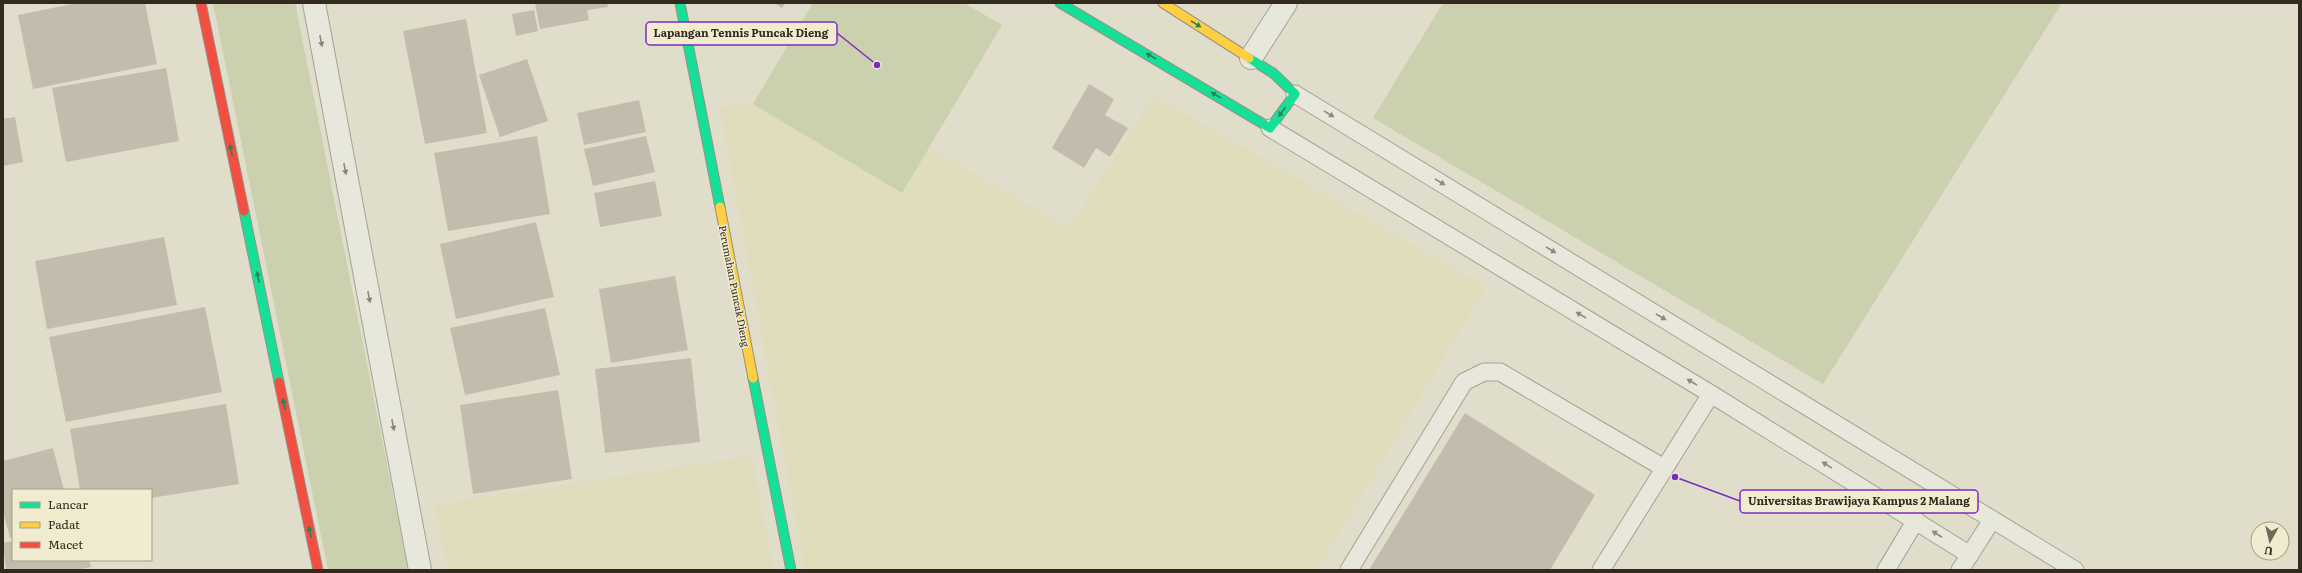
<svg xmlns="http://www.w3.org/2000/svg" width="2302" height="573" font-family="Literata,serif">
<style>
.farmland{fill:#dfddbc}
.green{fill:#cbd0ae}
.building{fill:#c3bcac}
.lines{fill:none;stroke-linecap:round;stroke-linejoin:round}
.lane-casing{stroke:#a5a194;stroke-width:19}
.street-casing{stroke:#a5a194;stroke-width:24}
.fast-casing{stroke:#959184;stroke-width:11}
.slow-casing{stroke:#959184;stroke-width:11}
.jam-casing{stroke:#959184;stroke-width:11}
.lane{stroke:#e8e7dc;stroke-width:17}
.street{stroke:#e8e7dc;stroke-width:22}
.fast{stroke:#16e098;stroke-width:9}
.slow{stroke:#ffcf43;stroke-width:9}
.jam{stroke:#f24e42;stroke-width:9}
.oneway{fill:#24855b}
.oneway2{fill:#8d887d}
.labels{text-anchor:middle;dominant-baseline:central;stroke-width:3;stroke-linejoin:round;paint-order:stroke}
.street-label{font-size:10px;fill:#322a1e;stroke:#f1ecd0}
.leader{fill:none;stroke:#7b2cbf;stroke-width:1.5}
.callout-dot{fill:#7b2cbf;stroke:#f1ecd0;stroke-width:1.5}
.callout{fill:#f1ecd0;stroke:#7b2cbf;stroke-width:1.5}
.callout-label{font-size:11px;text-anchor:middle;font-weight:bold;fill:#322a1e}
</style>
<rect width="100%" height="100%" fill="#e0ddcb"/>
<!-- farmland -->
<path class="farmland" d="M 1154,96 L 1486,287 L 1317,570 L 805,570 L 720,108 L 753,104 L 902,193 L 929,148 L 1069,228 Z
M 752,456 L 774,570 L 449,570 L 434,505 Z"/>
<!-- green -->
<path class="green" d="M 213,3 L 295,3 L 408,570 L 328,570 Z
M 813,3 L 964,3 L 1002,25 L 902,193 L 753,104 Z
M 1443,3 L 2062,3 L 1823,384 L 1373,118 Z"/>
<!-- building -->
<path class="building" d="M 77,3 L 145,3 L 157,64 L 33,89 L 18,15 Z
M 535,3 L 607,3 L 608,7 L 587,10 L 589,20 L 540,29 Z
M 774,3 L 785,3 L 782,8 Z
M 534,10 L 538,31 L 516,36 L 512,14 Z
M 466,19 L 487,133 L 425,144 L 403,31 Z
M 527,59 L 548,121 L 500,137 L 479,75 Z
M 166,68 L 179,141 L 66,162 L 52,88 Z
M 1089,84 L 1114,99 L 1105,115 L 1128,128 L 1110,157 L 1096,148 L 1084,168 L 1052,148 Z
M 639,100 L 646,132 L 584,145 L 577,113 Z
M 15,117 L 23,162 L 3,166 L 3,119 Z
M 537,136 L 550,214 L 448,231 L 434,153 Z
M 646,136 L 655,172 L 593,186 L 584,149 Z
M 655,181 L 662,216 L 600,227 L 594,193 Z
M 536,222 L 554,297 L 456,319 L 440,244 Z
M 164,237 L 177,305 L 47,329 L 35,261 Z
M 675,276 L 688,350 L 611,363 L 599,289 Z
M 205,307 L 222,392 L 66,422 L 49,337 Z
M 545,308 L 560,375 L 465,395 L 450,328 Z
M 691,358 L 700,442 L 605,453 L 595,369 Z
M 558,390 L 572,479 L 473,494 L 460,405 Z
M 226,404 L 239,484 L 151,498 L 151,490 L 80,490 L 70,429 Z
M 1465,413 L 1595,495 L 1550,570 L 1369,570 Z
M 53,448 L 64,490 L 13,490 L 13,537 L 10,538 L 3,511 L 3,461 Z
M 13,541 L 13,560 L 89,560 L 91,567 L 76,570 L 6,570 L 3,543 Z"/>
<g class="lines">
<!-- lane casing -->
<g class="lane-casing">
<path id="lane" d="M 1295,94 L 2075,570
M 1270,128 L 1711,394 L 1970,555
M 1349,570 L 1464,382 L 1484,372 L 1500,372 L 1664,468
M 1601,570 L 1711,394
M 1886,570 L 1916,520
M 1960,570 L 1992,520"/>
</g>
<!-- street casing -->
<g class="street-casing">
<path id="street" d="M 314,3 L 420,570
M 1251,58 L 1286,3"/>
</g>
<!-- fast casing -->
<g class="fast-casing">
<path id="fast" d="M 680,3 L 720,207
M 1060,3 L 1270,128 L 1295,94 L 1273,73 L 1249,58
M 244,211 L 279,382
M 753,378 L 791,570"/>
</g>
<!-- slow casing -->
<g class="slow-casing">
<path id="slow" d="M 1163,3 L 1249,58
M 720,207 L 753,378"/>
</g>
<!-- jam casing -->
<g class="jam-casing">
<path id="jam" d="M 201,3 L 244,211
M 279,382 L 318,570"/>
</g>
<!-- lane -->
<use href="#lane" class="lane"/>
<!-- street -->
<use href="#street" class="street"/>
<!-- fast -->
<use href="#fast" class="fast"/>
<!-- slow -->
<use href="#slow" class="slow"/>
<!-- jam -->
<use href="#jam" class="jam"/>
</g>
<!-- one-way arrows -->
<defs><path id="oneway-solid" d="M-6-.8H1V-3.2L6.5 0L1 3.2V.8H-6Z"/></defs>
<g class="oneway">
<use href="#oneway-solid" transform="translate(1196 24) rotate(32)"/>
<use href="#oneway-solid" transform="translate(1151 56) rotate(-150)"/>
<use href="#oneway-solid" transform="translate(1216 95) rotate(-149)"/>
<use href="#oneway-solid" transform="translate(1282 112) rotate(127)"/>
<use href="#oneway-solid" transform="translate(231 150) rotate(-102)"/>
<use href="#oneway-solid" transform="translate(258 277) rotate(-102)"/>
<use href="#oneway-solid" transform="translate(284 404) rotate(-102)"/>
<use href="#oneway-solid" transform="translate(310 532) rotate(-102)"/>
</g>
<g class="oneway2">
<use href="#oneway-solid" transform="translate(321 41) rotate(79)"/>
<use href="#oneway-solid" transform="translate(1329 114) rotate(31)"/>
<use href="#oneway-solid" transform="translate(345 169) rotate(79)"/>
<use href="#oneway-solid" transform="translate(1440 182) rotate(31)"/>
<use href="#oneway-solid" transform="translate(1551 250) rotate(31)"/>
<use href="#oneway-solid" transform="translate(369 297) rotate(79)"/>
<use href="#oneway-solid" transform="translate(1581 315) rotate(-149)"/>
<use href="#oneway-solid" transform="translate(1661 317) rotate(31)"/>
<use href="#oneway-solid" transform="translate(1692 382) rotate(-149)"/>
<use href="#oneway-solid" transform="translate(393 425) rotate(79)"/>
<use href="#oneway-solid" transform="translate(1827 465) rotate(-148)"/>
<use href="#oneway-solid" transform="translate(1937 534) rotate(-147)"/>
</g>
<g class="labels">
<!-- street labels -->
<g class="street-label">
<text transform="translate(735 286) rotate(79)">Perumahan Puncak Dieng</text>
</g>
</g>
<!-- callouts -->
<path class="leader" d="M877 65L837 33M1675 477L1740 501"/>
<g class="callout-dot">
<circle cx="877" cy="65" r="4"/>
<circle cx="1675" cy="477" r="4"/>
</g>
<g class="callout">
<rect x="646" y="22" width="191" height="23" rx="4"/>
<rect x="1740" y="490" width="238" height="23" rx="4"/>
</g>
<g class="callout-label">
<text x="741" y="37">Lapangan Tennis Puncak Dieng</text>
<text x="1859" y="505">Universitas Brawijaya Kampus 2 Malang</text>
</g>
<!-- border -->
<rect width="2302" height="573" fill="none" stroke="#322a1e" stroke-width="8"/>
<!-- legend -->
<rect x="12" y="489" width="140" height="72" fill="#f1ecd0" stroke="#a59e89"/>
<rect x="20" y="502" width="20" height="6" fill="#16e098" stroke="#a59e89"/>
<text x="48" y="509" font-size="12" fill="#322a1e">Lancar</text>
<rect x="20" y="522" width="20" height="6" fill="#ffcf43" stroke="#a59e89"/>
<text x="48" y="529" font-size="12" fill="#322a1e">Padat</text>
<rect x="20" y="542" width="20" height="6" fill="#f24e42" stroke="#a59e89"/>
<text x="48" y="549" font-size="12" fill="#322a1e">Macet</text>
<!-- north arrow -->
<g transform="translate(2270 541) rotate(188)"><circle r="19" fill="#f1ecd0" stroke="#a59e89"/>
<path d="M0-3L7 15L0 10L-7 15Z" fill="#6f695b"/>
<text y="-6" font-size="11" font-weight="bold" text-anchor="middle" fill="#322a1e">U</text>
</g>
</svg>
